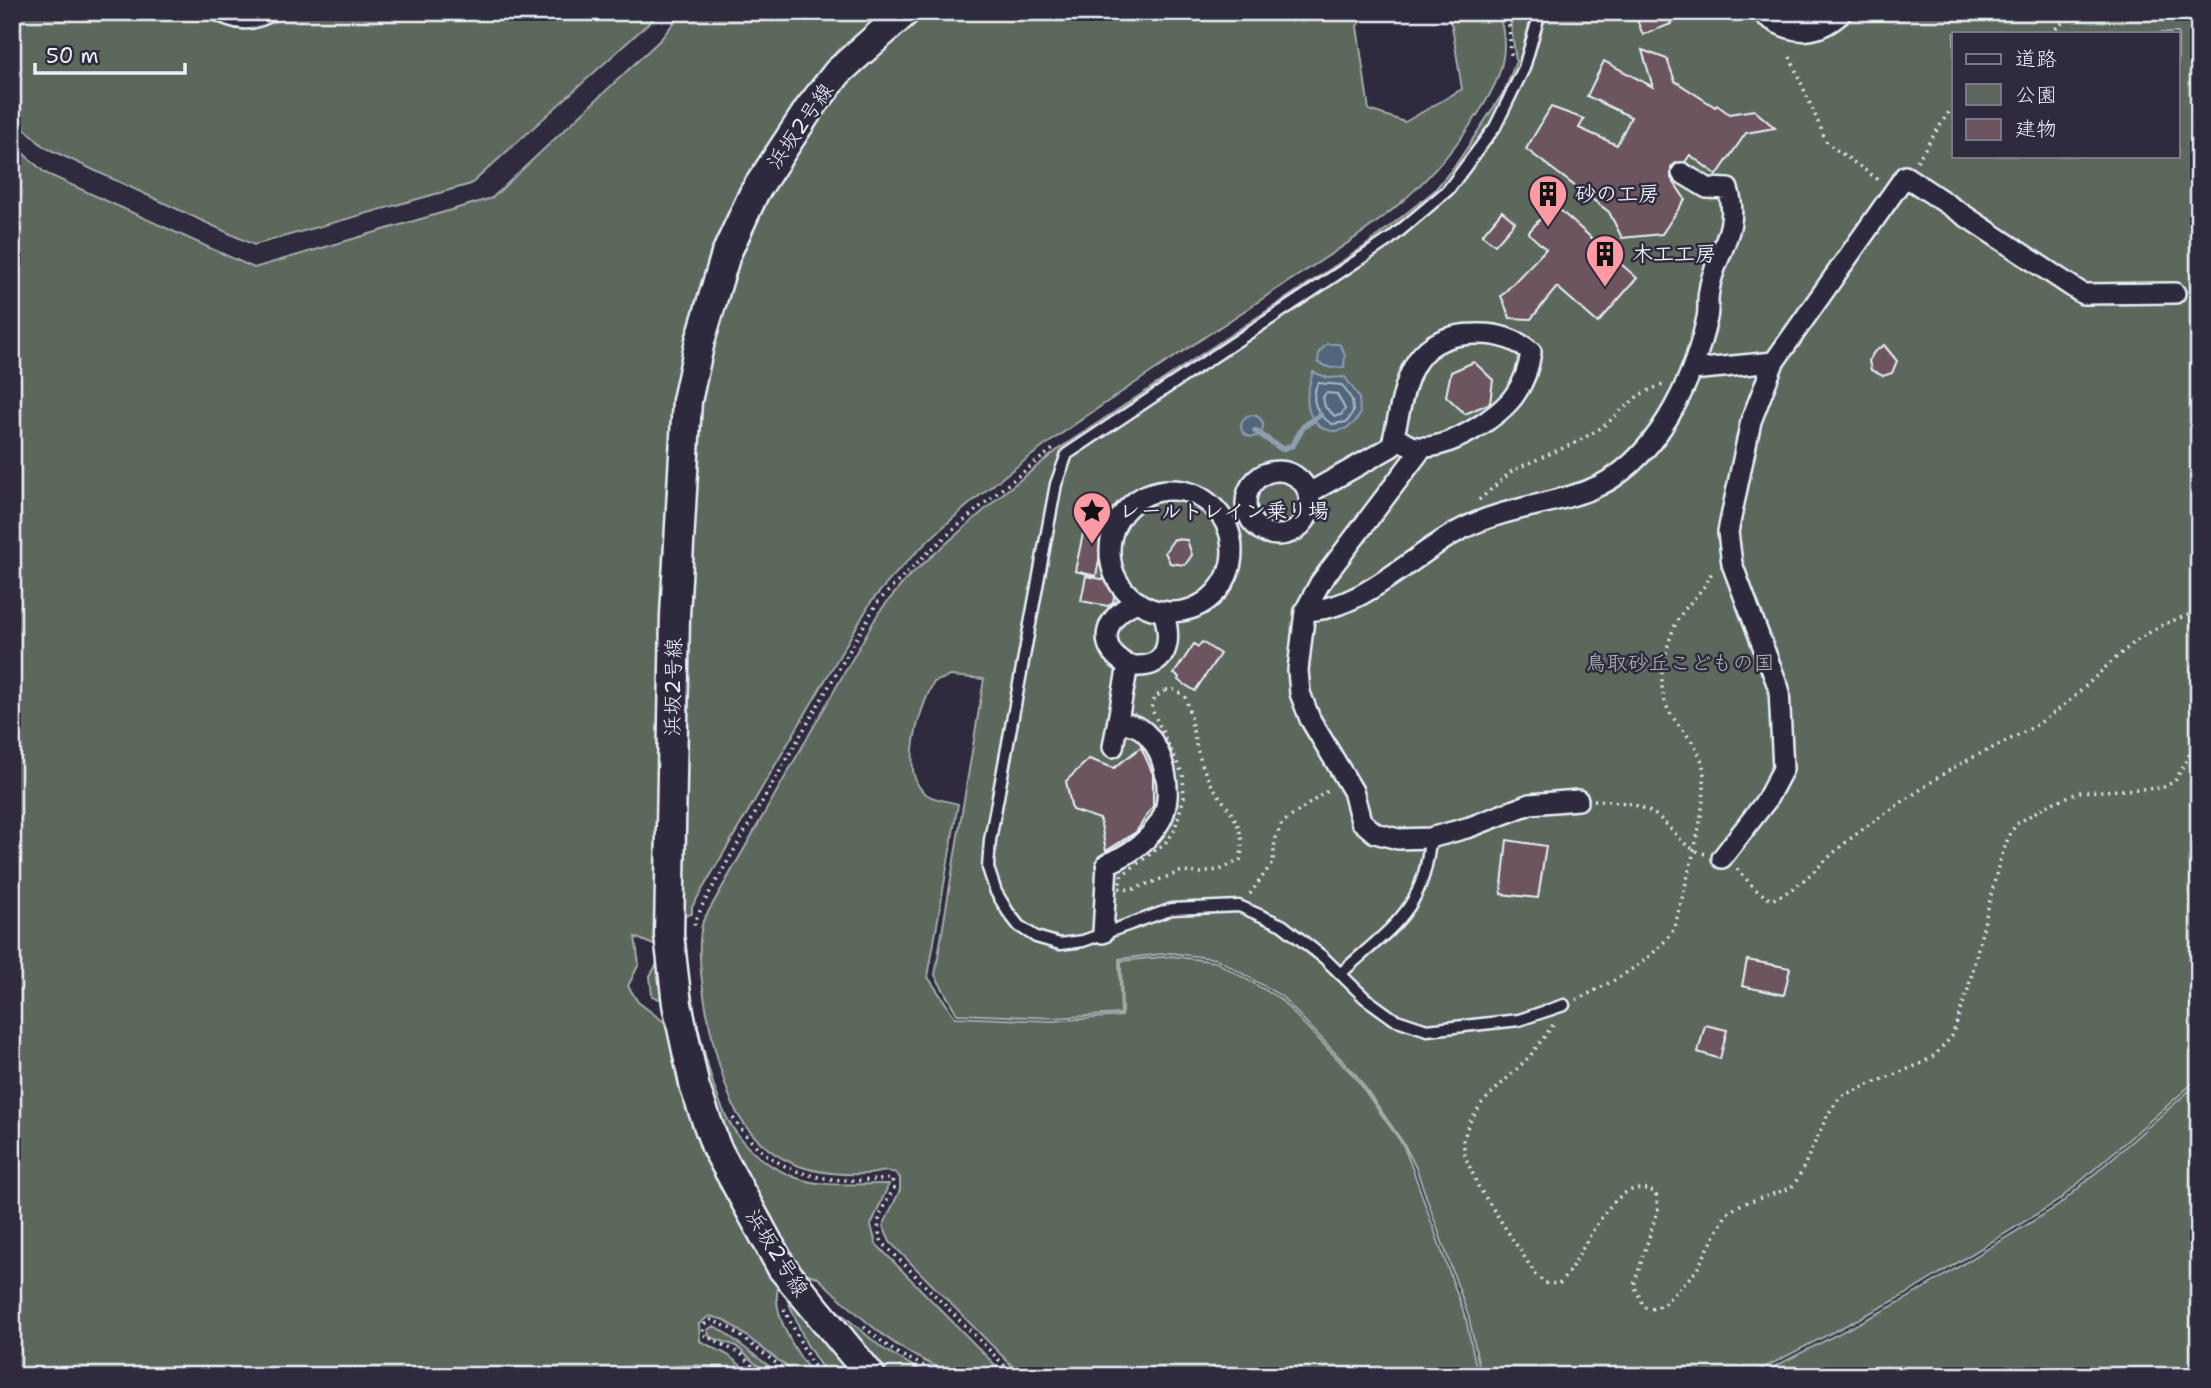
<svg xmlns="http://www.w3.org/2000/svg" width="2211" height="1388" font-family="'Shantell Sans','Klee One',sans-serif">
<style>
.green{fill:#5b675c;stroke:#a2acaa;stroke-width:2;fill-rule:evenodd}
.water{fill:#51667c;stroke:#8d9eae;stroke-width:2}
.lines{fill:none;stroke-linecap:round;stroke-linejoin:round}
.shore{stroke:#acb9c6;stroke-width:2}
.stream{stroke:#8d9eae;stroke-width:6}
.building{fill:#6c545f;stroke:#e8f1f8;stroke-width:2}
.lane-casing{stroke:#e8f1f8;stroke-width:15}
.street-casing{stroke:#e8f1f8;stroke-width:24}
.secondary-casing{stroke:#e8f1f8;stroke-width:33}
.path{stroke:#e8f1f8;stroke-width:3.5;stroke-dasharray:2 5;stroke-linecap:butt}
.lane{stroke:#2f2a3d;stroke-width:10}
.street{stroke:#2f2a3d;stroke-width:19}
.secondary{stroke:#2f2a3d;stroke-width:28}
.labels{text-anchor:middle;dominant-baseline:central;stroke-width:5;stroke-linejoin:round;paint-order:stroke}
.street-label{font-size:21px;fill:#e8f1f8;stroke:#2f2a3d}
.poi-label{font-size:21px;font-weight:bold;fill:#e8f1f8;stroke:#2f2a3d;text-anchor:start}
.park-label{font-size:21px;fill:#b0baba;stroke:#2f2a3d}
</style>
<rect width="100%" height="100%" fill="#2f2a3d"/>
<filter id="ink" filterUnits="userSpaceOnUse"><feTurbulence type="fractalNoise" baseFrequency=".0143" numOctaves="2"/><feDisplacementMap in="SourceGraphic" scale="14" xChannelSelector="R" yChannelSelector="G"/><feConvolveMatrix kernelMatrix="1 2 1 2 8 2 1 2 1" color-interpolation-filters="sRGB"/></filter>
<g filter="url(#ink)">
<!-- green -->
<path class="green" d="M 12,12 L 661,12 L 471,184 L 254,245 L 44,147 L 12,117 Z
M 682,12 L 888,12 L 841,57 L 691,326 L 658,947 L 635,937 L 639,964 L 628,986 L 638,1002 L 667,1024 L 691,1120 L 706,1157 L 751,1241 L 779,1284 C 769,1311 797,1356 815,1376 L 799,1376 L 725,1320 L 709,1316 L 699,1324 L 700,1341 L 728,1355 L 754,1376 C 740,1376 730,1369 716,1367 C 689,1362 654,1368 627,1376 L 12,1376 L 12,143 L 45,173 L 254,268 L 492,198 L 661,39 Z
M 920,12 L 1367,12 L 1357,26 L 1369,110 L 1405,122 L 1462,89 L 1452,26 L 1445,12 L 1498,12 C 1514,55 1496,89 1471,124 C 1412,210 1346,243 1262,299 C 1201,340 1138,380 1078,422 C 1004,474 928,532 871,602 L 692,907 L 692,914 L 681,917 L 689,558 L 703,380 L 740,250 L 784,165 L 817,115 L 887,40 Z
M 1509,12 L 1532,12 L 1518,68 L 1534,12 L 2199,12 L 2199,1078 L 2058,1201 L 1905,1295 L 1748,1376 L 1481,1376 L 1469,1318 L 1416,1168 L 1404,1144 L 1357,1076 L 1281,996 L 1217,959 L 1171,953 L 1119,959 L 1121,1014 L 1053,1018 L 957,1014 L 935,975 L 984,679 L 950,676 L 934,682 C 920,707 898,774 926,794 C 934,800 949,801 958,804 L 928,977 L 955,1017 L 1052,1021 L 1122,1016 L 1121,961 L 1172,956 L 1216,962 L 1279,998 L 1355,1077 L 1403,1145 L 1413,1170 L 1466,1319 L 1478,1376 L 1022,1376 L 890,1242 L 883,1226 L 900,1190 L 900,1178 C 897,1174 897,1173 892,1172 C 883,1170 875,1174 866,1174 C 842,1175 814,1173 792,1163 C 770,1154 749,1134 737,1113 C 717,1075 691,962 703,921 L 879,612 L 908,577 L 1006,491 L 1060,448 L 1365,246 L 1434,191 L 1457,163 L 1505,90 L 1516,61 ZM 1954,33 L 2178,33 L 2178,156 L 1954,156 Z
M 682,943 L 686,943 C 687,978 694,1010 702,1043 C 717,1102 730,1152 794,1177 C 825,1189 857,1183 889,1184 L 871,1225 L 876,1244 L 1006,1376 C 993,1376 976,1378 963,1375 C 905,1362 859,1316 817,1277 L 805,1273 L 799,1275 L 757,1211 L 704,1089 Z
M 658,962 L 662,1000 L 652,996 L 650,976 Z
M 2199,1082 L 2199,1376 L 1756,1376 L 1906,1299 L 2059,1205 Z
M 788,1295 L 859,1376 L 832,1376 L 820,1365 L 806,1343 L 787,1299 Z
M 819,1295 L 882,1348 L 930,1376 L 889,1376 Z
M 714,1326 L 724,1332 L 782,1376 L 769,1376 L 736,1346 L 710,1337 L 707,1330 Z"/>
<!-- water -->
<path class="water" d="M 1327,344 L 1339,344 C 1346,352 1345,357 1344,367 L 1331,368 L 1318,363 L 1319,352 Z
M 1313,372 L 1328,378 L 1345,377 L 1359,397 L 1360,414 C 1349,437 1318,437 1309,411 C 1305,397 1309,385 1313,372 Z
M1241 426a11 11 0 1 1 22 0a11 11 0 1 1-22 0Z"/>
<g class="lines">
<!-- shore -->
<path class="shore" d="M 1318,383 L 1342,385 L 1352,400 L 1353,412 L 1347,422 L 1332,424 C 1317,415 1309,400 1318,383 Z
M 1326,393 L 1337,394 L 1345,409 L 1341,415 L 1335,416 L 1325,407 L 1323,397 Z"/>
<!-- stream -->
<path class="stream" d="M 1255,431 L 1282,449 L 1293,445 L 1303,427 L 1320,415"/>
</g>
<!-- building -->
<path class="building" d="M 1634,12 L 1667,12 L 1671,24 L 1643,35 Z
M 1642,50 L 1667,59 L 1675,81 L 1715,107 L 1717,105 L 1729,114 L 1754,110 L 1775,128 L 1746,133 L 1717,175 L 1690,155 L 1685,162 L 1676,163 L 1671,167 L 1671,178 L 1685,199 L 1662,234 L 1622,238 L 1609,212 L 1526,149 L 1551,107 L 1584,119 L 1579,128 L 1617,145 L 1631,117 L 1587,96 L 1604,61 L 1653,87 Z
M 1553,204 L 1637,278 L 1598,323 L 1557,287 L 1531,319 L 1510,318 L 1501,296 L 1546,249 L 1528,233 Z
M 1502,211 L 1515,222 L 1495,245 L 1482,235 Z
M 1884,345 L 1897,361 L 1892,373 L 1883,376 L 1871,370 L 1869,361 L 1874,352 Z
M 1474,362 L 1493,380 L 1490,403 L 1465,414 L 1446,396 L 1451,372 Z
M 1088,511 L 1108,514 L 1096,576 L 1075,571 Z
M 1174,539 L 1187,540 L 1192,555 L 1185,565 L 1170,563 L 1165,552 Z
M 1086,576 L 1117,582 L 1113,602 L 1108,606 L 1081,601 Z
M 1202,642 L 1220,654 L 1195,691 L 1178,680 L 1179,677 L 1174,674 L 1194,644 L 1198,647 Z
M 1141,747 L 1153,774 L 1153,806 L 1136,832 L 1106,851 L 1100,819 L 1072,810 L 1066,781 L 1089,759 L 1114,768 Z
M 1507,840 L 1546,846 L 1538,898 L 1501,894 Z
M 1747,960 L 1790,968 L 1784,995 L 1742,986 Z
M 1705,1025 L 1727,1030 L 1720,1059 L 1698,1052 Z"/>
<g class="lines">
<!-- lane casing -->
<g class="lane-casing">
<path id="lane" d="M 211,12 C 236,26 252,28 277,12
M 1540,12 L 1524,68 L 1495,127 L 1448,190 L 1390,239 L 1067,454 L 1056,484 L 990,840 L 988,868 L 996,892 L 1008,912 L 1019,926 L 1036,937 L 1060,944 L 1083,941 L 1172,909 L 1239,906 L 1282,925 L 1323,957 L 1365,998 L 1394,1019 L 1427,1030 L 1519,1020 L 1564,1005
M 1340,974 C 1390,928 1425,911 1430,838"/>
</g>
<!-- street casing -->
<g class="street-casing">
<path id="street" d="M 1692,370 L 1774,362
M 1423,447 L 1320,583 L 1305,611 L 1298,670 L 1300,693 L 1310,719 L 1353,791 L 1361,821 L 1375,833 L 1398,839 L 1430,838 L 1470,827 L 1530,804 L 1578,800
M1246 503a32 32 0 1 1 64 0a32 32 0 1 1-64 0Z
M1110 551a61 61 0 1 1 122 0a61 61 0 1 1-122 0Z
M 1309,493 L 1391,447 C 1406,393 1403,335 1475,334 C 1496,333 1515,338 1531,352 C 1529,366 1524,382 1516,393 C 1501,417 1448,450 1418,447 C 1410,447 1401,441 1394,436
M 1138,602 C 1106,613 1093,647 1128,665 C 1168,672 1173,642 1163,611
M 1305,611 C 1365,609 1411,555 1462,529 C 1503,508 1547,506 1589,490 C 1655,465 1693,382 1707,318 C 1709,309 1707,300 1709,291 C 1713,256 1742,231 1728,189 L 1707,188 L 1682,173
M 1113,747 L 1128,665
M 1722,858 L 1766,801 L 1783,769 L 1779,689 L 1732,564 L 1728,532 L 1751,421 L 1774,362 L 1905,176 L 2083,294 L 2175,293
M 1103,933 L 1107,864 C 1128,855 1149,841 1161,820 C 1175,794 1164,746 1141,729 C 1135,725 1127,724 1120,722"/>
</g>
<!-- secondary casing -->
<g class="secondary-casing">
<path id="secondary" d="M 1768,12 C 1792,29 1812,32 1836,12
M 871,1376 L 782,1268 L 716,1147 L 695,1088 L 677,1004 L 669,935 L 675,615 L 687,401 L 700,341 L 726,254 L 754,193 L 809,109 L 838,72 L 905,12"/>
</g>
<!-- path -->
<path class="path" d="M 1504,12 L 1509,25 L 1511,55
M 2170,12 L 2199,24
M 2050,33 L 2076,12
M 1790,57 L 1827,143 L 1880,181
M 1917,161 L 1954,104
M 1479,500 L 1513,470 L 1577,442 L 1604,426 L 1639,395 L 1663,384
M 1166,690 L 1176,690 L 1186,698 C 1192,722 1195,749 1205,772 C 1219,804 1250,821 1240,860 L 1222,869 L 1202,873 L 1180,872 L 1131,890 L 1119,888 L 1121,876 L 1165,843 L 1174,832 L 1184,797 L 1183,775 L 1151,708 L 1155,697 Z
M 1594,800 C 1615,801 1636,802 1654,814 C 1673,826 1681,849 1706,854
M 1737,869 L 1755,889 L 1771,900 C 1799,889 1816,868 1838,849 C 1868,823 1905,801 1937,778 C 1971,755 2011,742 2044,720 C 2103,680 2124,631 2199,612
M 1250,894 L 1273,862 L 1275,840 L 1282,823 L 1330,789
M 694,925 L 703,904 L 877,603 C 931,546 990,497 1053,449
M 1576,1000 C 1609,984 1656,960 1675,927 C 1683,888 1714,796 1701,759 C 1690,728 1661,720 1662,680 C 1662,664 1669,638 1676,623 C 1685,604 1706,591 1712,571
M 1553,1025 L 1530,1056 L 1481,1104 L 1469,1123 L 1463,1141 L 1465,1156 L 1478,1186 L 1536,1275 L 1545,1283 L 1559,1284 C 1583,1261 1611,1167 1656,1193 L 1658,1209 L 1634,1285 L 1644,1307 L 1651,1309 L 1663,1305 L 1696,1271 L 1727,1213 L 1742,1204 L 1791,1188 L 1799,1177 L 1828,1114 L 1841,1096 L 1920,1064 L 1935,1055 L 1952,1036 L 1968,989 L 1999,863 L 2010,833 L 2017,824 L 2045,806 L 2080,792 L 2162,788 L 2175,781 L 2199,737
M 733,1118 C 773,1178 825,1184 892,1179 L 894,1188 C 883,1207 873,1221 882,1242 L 1015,1376
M 784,1309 L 811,1363 L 824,1376
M 864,1327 L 895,1352 L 945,1376
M 648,1376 L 703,1373 L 730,1376
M 762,1376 L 741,1354 L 702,1334 L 705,1324 L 711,1320 L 730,1328 L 793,1376"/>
<!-- lane -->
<use href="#lane" class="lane"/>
<!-- street -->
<use href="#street" class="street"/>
<!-- secondary -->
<use href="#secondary" class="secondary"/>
</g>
</g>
<!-- icons -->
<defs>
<g id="building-pin" transform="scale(2.0125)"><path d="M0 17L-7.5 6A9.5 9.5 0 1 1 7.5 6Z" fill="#ff9aa2" stroke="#2f2a3d"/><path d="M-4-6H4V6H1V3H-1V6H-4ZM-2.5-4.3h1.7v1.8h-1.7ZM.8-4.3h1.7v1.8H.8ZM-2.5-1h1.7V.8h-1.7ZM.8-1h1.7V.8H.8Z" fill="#111"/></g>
<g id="sight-pin" transform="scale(2.0125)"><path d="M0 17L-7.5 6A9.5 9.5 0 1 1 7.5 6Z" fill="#ff9aa2" stroke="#2f2a3d"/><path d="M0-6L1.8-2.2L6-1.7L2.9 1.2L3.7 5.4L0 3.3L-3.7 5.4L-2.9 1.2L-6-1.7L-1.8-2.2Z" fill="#111"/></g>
</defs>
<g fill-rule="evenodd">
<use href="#building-pin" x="1548" y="194"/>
<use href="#building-pin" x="1605" y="254"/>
<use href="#sight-pin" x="1092" y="511"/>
</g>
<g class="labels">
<!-- street labels -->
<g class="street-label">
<text transform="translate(800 126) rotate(-55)">浜坂2号線</text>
<text transform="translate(673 687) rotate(-89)">浜坂2号線</text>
<text transform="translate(777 1253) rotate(58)">浜坂2号線</text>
</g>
<!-- poi labels -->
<g class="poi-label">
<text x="1575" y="194">砂の工房</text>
<text x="1632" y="254">木工工房</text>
<text x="1119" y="511">レールトレイン乗り場</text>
</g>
<!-- park labels -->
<g class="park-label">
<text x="1680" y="663">鳥取砂丘こどもの国</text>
</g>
</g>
<!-- margin -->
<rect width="2211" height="1388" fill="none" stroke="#2f2a3d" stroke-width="42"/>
<rect x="21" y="21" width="2169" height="1346" fill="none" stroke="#e8f1f8" stroke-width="2.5" filter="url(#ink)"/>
<!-- legend -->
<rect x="1952" y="32" width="228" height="126" fill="#2f2a3d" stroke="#797a88" stroke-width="2"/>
<rect x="1966" y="54" width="35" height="10" fill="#2f2a3d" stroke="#797a88" stroke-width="2"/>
<text x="2015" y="66" font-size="21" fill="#e8f1f8">道路</text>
<rect x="1966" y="84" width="35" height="21" fill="#5b675c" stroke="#797a88" stroke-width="2"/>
<text x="2015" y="102" font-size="21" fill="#e8f1f8">公園</text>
<rect x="1966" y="119" width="35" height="21" fill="#6c545f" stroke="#797a88" stroke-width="2"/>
<text x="2015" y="136" font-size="21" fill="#e8f1f8">建物</text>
<!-- scale -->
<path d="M35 63v10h150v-10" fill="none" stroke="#e8f1f8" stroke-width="3.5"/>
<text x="46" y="63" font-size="21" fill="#e8f1f8" stroke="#2f2a3d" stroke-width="5" paint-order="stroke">50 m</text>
</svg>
